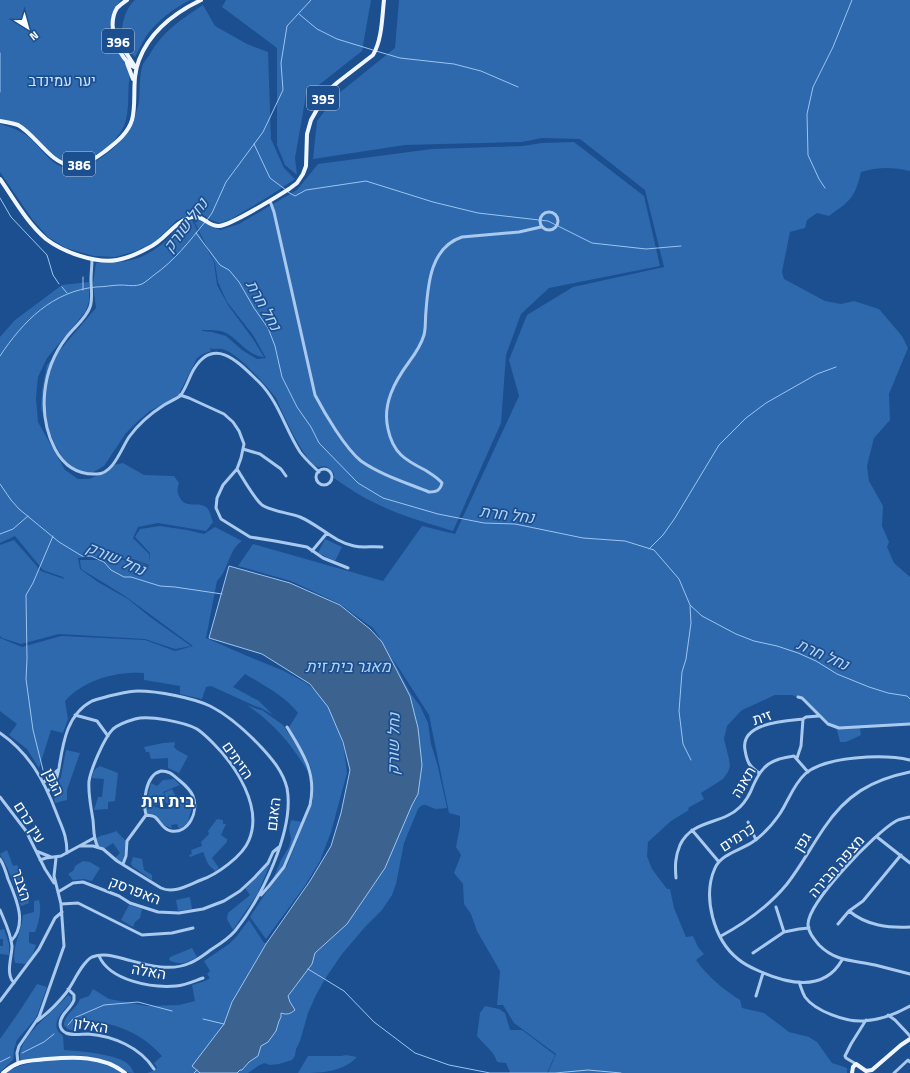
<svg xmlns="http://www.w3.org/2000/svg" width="910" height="1073" font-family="'Titillium Web',Heebo,sans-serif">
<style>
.green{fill:#2e69ad}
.water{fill:#3c6290;stroke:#9cc4f0}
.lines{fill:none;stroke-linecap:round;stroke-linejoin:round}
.stream{stroke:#9cc4f0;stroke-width:1}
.minor{stroke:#a9c9ee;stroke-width:3}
.major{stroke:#f0f6ff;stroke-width:4}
.labels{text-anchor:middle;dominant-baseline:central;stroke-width:3.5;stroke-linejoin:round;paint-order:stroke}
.shield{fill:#1b4f8f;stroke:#bbcadd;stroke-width:1}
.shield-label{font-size:14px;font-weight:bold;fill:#fff}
.park-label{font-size:15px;fill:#cfe3fa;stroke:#1b4f8f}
.street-label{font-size:15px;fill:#fff;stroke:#1b4f8f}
.water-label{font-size:16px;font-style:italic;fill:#b5d3f5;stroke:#1b4f8f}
.quarter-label{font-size:17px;font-weight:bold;fill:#fff;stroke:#1b4f8f}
</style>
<rect width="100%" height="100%" fill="#1b4f8f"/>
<!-- green -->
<path class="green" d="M 0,0 L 121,0 L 114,9 L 109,31 L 111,42 L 131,71 C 126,89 131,109 124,126 C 119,137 108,148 97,154 C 89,158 81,164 71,163 C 55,162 45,144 33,135 C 24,128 11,121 0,119 Z
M 135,0 L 190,0 C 174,8 157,21 147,35 C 142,42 139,50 135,57 C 130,53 126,48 123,42 C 119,30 125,8 135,0 Z
M 226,0 L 371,0 L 362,51 L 306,95 L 295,158 L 297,175 L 285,165 L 277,145 L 277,48 L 222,7 Z
M 399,0 L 910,0 L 910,171 C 893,167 878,167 861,172 C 855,198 850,201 829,216 L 817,213 L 807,220 L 805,228 L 790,232 L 782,272 L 784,279 L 825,301 L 841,304 L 854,301 L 879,309 L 902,336 L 908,348 L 889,394 L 890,420 L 874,438 L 867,466 L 869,481 L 883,506 L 882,526 L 889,542 L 887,547 L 894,563 L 910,577 L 910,724 L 860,728 L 861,735 L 846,742 L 840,742 L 837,730 L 804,700 L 792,695 L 775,695 L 742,710 L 727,726 L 724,739 L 729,759 L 730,766 L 728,772 L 723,779 L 701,793 L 704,799 L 688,808 L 689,810 L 671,821 L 648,842 L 647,856 L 652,869 L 667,889 L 670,889 L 674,908 L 686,937 L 693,936 L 698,947 L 704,954 L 696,960 C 707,976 724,990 740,1000 L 742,1008 L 764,1013 L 789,1032 L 809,1037 L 817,1042 L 832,1063 L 847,1068 L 847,1073 L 548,1073 L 556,1054 L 514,1023 L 503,1005 L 497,1005 L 500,971 L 477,931 L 471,914 L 464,904 L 463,884 L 454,873 L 461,855 L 456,847 L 460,826 L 460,816 L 449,813 L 429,715 L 391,656 L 411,694 L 420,706 L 428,723 L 431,744 L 437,763 L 447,808 C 444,808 440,809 436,809 C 428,808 425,800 418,809 L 404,843 L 396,884 L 392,895 L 382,910 L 365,927 L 342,954 L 325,979 L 316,995 L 308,1013 L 300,1041 L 296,1049 L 295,1056 L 292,1060 L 279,1064 L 270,1065 L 264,1063 L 258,1066 L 248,1073 L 147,1073 L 153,1071 L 157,1068 L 154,1063 L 162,1056 C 142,1033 113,1021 82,1021 L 82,1030 C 75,1030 68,1032 64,1025 C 64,1015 77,1008 80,999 L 89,996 L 93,989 L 109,999 L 147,1006 L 179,1005 L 195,1001 L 192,985 L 205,981 L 210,978 L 207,974 L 210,971 L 204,961 L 229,944 L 236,937 L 249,920 L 264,943 L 302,941 L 387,831 L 375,641 L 380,638 L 373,628 L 340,604 L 291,581 L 238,566 L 253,544 L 383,581 L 422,526 L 455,534 L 519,396 L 509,360 L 527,315 L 573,287 L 664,267 L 645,190 L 580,139 L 542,138 L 522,142 L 405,145 L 313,159 L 317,121 L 338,94 L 395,48 Z
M 203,5 L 215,26 L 247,44 L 268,52 L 271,139 L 284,168 L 295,179 L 268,197 L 231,219 L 220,223 L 211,220 L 202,214 L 190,215 L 177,220 L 155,242 L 136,251 L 115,257 L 94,256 L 66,248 L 48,237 L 32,219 L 0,172 L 0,124 C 11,127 21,131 30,138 C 40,147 49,162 62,167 C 72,171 84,167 94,162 C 119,148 134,129 139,101 C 140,89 139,75 143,64 C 145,61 148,57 150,54 C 163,31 182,19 203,5 Z
M 574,142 L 644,196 L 660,266 L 549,288 L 521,314 L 506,355 L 501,423 L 453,531 C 428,523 401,516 377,504 C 362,497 348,488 334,478 L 334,473 L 331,470 L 325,466 C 323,466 321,467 319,467 C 305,465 282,411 276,398 C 267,386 237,352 222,349 C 218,348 215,350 210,348 L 211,351 L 203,354 L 197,358 L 178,396 L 150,411 L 138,421 L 126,433 L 104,466 L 92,473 L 82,473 L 66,463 L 55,445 L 41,409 L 42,390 L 47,365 L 96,308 L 93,284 L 96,263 C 126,263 142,261 166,241 C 171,236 175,229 181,225 C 184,223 189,221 192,220 L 214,262 L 217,285 L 228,305 L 253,339 L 264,357 C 247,356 237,337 224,332 C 218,330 209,330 202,330 L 202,331 L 212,332 L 226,336 L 242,350 L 257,359 L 266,358 L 253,335 L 227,302 L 218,282 L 215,263 L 194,221 L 201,219 L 209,225 L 220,230 L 239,224 L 297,190 L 318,164 L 432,149 L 523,146 L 542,143 Z
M 89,282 L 89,301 L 86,311 L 47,358 L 38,377 L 36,398 L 38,422 L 65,470 L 78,479 L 89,479 L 103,473 L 114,465 L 123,463 L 144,475 L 174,476 L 179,483 C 177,489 177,493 180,498 C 186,509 197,501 206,507 C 210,510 211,517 213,522 L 206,531 L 158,523 L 138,527 L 133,538 L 149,554 L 149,562 L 150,553 L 135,537 L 140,529 L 160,526 L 187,530 L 204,534 L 215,527 L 242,541 C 228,550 229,570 217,581 L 206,638 L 245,655 L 284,671 L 306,683 L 322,696 L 330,707 L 337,723 L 344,749 L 347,773 L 331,832 L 320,861 L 304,887 L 266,939 L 250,917 L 265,894 L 287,866 L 313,800 L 313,781 L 311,768 L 304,753 L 289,727 L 298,713 C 285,696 263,685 245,674 L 233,687 L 259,701 L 273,715 L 261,708 L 255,706 L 211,686 L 206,687 L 202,699 L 180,694 L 180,686 L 144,680 L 144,673 C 116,671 84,680 65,701 L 68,719 L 63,733 L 51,730 L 39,768 L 27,749 L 9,735 L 17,724 L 0,711 L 0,638 L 22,647 L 61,636 L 145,640 L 175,651 L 193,646 L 125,596 L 81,569 L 80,560 L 133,560 L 149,566 L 149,565 L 133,559 L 85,557 L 78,558 L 80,569 L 98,582 L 128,599 L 150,617 L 191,646 L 175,649 L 145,639 L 59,634 L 21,644 L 2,638 L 0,636 L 0,545 L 14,540 L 41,571 L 64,579 L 63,577 L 43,570 L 15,536 L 0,543 L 0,337 L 15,320 L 62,285 Z
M 325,539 L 342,547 L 335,561 L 318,553 Z
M 247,705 L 257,709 L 262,710 L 283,725 L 302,754 L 310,775 C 293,746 275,724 247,705 Z
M 175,742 L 174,747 L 177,750 L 188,756 L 179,773 L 168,768 L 168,758 L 151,759 L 149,752 L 146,752 L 144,747 L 163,743 Z
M 66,750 L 80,753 L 67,790 L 67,800 L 55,803 L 53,792 L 61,777 Z
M 100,766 L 118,773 L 115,801 L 108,802 L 108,809 L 94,810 L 98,797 L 102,797 L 104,779 L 92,778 C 93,772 94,769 100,766 Z
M 174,779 L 180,785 L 163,792 L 169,803 L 168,804 L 162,798 L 159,800 L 161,804 L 154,805 L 152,799 L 148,795 L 151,783 L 157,786 L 163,780 Z
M 172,789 L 179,803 L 171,806 L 164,793 Z
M 148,796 L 152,800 L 153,806 C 157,807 162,809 166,809 C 175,809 183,800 192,798 L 193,805 L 187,824 L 179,829 L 177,824 L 171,825 L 172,828 C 163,827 160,819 154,814 L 147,814 Z
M 217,819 L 223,820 L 223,824 L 226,824 L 221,835 L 227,839 L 227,842 L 212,858 L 219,868 L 215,871 L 208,864 L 203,852 L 190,857 L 189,855 L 192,854 L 191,850 L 202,846 L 201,842 L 209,834 L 208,831 Z
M 291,820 L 302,822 L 283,866 L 273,879 L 281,860 L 289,847 L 291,839 L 289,829 Z
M 116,831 L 127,842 L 125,846 L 123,861 L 120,862 L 114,859 L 120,853 L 113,843 L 104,849 L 96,843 L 95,839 C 101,834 109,835 116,831 Z
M 7,850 L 13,866 L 17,865 L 25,879 L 14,884 L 7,867 L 0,854 Z
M 133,857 L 142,859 L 144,870 L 152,875 L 152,880 L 132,866 L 131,864 Z
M 272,859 L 258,893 L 233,930 L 227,919 L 228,913 L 250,895 L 245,888 L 259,875 Z
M 83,861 L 90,862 L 100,868 L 92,881 L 84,879 L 73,880 L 68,874 L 74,870 L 75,866 Z
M 26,883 L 29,903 L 21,906 L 15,888 Z
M 190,897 L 192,909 L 178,911 L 176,900 Z
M 39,900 C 42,910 39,922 35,932 L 29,932 L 29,943 L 36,945 L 33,954 L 26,964 L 15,963 C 11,948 22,931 23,915 L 34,912 L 34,901 Z
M 129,905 L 142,909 L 140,918 L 135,922 L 133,927 L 121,920 Z
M 4,929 L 9,944 L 9,955 L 0,954 L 0,946 L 3,946 L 3,939 L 0,939 L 0,930 Z
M 192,948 L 197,957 C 187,963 180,966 169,960 L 170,957 Z
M 37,984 L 47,987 L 36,1018 L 17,1040 L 14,1049 L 13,1060 L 0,1072 L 0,1039 L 19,1012 Z
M 68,995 L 71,997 L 71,1002 C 62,1012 48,1025 63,1036 L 64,1050 C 79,1051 119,1054 129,1065 C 131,1067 133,1071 134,1073 C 121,1073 106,1060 92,1057 C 75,1053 38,1059 21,1061 C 13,1040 56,1010 68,995 Z
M 485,1006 L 499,1009 L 505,1013 L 510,1030 L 522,1030 L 555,1055 L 547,1073 L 509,1073 L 510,1072 L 506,1063 L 497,1062 C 494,1051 484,1045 477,1036 L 480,1013 Z
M 346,1055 L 357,1057 C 342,1073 319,1073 298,1073 L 308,1056 L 341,1056 Z
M 73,1059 C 90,1060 108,1062 121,1073 L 6,1073 C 26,1059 51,1061 73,1059 Z"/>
<!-- water -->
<path class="water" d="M 229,566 L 290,583 L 340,605 L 370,629 L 382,642 L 410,696 L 418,728 L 422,765 L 418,794 L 412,805 L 385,868 L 347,924 L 315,953 L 312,964 L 288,996 L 290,1002 L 295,1010 C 290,1014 287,1015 281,1013 L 281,1017 L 279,1021 L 276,1031 L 268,1042 L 261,1046 L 258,1056 L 249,1062 L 242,1070 L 240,1070 L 237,1073 L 200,1073 L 192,1066 L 224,1024 L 232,1002 L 266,944 L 310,881 L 331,846 L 341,813 L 350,770 L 343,742 L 328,707 L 310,684 L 262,654 L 209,638 Z"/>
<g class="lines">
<!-- stream -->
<path class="stream" d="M 299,14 L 317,29 L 337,39 L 373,50
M 376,51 L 400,58 L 454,64 L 481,71 L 518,87
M 0,53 L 0,92
M 254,144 L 270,178 L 286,190
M 825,188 L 819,179 L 808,155 L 807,114 L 813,87 L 833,47 L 852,0
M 288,192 L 295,196 L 306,190 L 366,181 L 433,202 L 478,213 L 548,221 L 592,243 L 646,249 L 681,246
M 0,198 L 11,217 L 47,255 L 53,275 L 59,284
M 207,220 L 212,213 L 226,182 L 263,132 L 283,90 L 281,63 L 287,26 L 311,0
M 196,233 L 220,265 L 229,270 L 239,282 L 254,308 L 268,328 L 275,346 L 282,377 L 297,407 L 311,427 L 319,443 L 358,483 L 383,498 L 438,514 L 484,523 L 515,524 L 583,538 L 625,541 L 654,550 L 679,579 L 690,605 L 702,616 L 736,634 L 754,641 L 777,646 L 798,653 L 816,661 L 837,674 L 869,687 L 888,693 L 907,696 L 910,699
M 62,287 L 67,293
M 83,290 L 83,277
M 0,356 C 23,321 53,291 96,287 C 104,287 113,285 121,285 C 128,285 134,287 142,284 C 146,282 150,278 154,275 C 174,261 189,242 205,222
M 0,484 L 11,500 L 19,509 L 59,542 L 82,556 L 91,556 L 104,562 L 111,570 L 124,577 L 131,577 L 160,586 L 175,587 L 222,594
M 0,534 L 13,529 L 28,516
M 649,549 L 663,535 L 675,518 L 719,445 L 746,418 L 766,403 L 817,374 L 836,367
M 690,606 L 691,623 L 686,659 L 682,672 L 679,711 L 683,744 L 691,760
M 43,770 L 33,730 L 26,679 L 27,659 L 26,595 L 33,583 L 53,536
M 308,969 L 344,991 L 374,1022 L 415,1053 L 449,1065 L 490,1073 L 555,1073 L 588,1070 L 621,1073
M 203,1019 L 224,1024
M 68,1025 L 74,1018 L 104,1005 L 138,1002 L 172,1011
M 22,1053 L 44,1042 L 54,1034
M 0,1062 L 10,1057
M 194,1073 L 197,1070"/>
<!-- minor -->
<path class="minor" d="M 270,201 L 274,212 L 315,395 C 325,414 345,448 361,461 C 381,475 407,483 429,492 C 436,492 440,491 442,483 C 437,477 431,474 425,470 C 405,460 393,453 388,429 C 382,404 395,381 409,362 C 415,354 421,345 424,335 C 426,328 425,319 426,311 C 428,283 431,247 462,237 L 519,232 L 541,227
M540 221a9 9 0 1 1 18 0a9 9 0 1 1-18 0Z
M 92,259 C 92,266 91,273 91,280 C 91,289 93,299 90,307 C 86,319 73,328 66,338 C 42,369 37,414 55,449 C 64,466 78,475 97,474 C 113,474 121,449 129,437 C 139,423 150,414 164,405 C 169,402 176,399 180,396 C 186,389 189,377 194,369 C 215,335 240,364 259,382 C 279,402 285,429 300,452 C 305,459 313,466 319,472
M 180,395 L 189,398 L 224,414 L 233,422 L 239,431 L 244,444 L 241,458 L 237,469 L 223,485 L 217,498 L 216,508 L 221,519 L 250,537 L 275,541 L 307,547 L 323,558 L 348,568
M 243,449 L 260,454 L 281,469 L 286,476
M 237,469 C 244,480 253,497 262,505 C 270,511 290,513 300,517 C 319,525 334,542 354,546 C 363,548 372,546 382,547
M316 477a8 8 0 1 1 16 0a8 8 0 1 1-16 0Z
M 312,551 L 327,533
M 798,697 L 802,698 L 828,724 L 839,728 L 910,724
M 75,715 L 97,721 L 108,736
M 803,719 L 806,717 L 819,716
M 0,733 C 29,753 44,780 56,812 C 62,828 67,835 67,853
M 161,771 C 170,771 173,775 179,780 C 185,785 190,789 193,796 C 199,811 189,834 171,831 C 163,830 160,821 155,817 C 152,815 149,816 146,815 C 143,802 145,775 161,771 Z
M 759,773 C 749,766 747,762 745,750 C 740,723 784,721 803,719 L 801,746 L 797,758
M 44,782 L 58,770
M 0,797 L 26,831 L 45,869 L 54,883
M 910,817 C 905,818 900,819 896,821 C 875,833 809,901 808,924 C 808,932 814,939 819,945 C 836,962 853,960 875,965 C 887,968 898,971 910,974
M 748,822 L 756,840
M 692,830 L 719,862
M 877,837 L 910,863
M 81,846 L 93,846 L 103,849 L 117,861 L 161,888 C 174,894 188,885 201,880 C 216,875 243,856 249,840 C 263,807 236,766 213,743 C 208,738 203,733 197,729 C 184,722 149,715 135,719 C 128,721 119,724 113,729 C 104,738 91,769 89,781 C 88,794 91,807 93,820 C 94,829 93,839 98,847
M 36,851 L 51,857
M 0,859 C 4,865 6,872 8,879 C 16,898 28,924 11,941
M 40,860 L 46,858 L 61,856 L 94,838
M 123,864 L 126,856 L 127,841 L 146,815
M 676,878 C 675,866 675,857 680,845 C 692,819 722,825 740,807 C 746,801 750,794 753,786 C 762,765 771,759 794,756 L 808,772
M 58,892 L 73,883 L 83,882 L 119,896 L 130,903 L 158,912 L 179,913 L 203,909 L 224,901 L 240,891 L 254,878 L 268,863 L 273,852 L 279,847
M 261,895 L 269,886 L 284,867 L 310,805 C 317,773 303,753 287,727
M 61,904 L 78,903 L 142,935 L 172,933 L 193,928
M 776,907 L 784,932
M 0,910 C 5,922 11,934 12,946 C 12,957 5,974 14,983
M 849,911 C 867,926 889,928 910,927
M 838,924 L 849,911 L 863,901 L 901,855
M 721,936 C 745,923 769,906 787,884 C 801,866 811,847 824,828 C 846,795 871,780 910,772
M 753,953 L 784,932 L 799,929 L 809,928
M 99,956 C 110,981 152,988 176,986 C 186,985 194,981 203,978
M 842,960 C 824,992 788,984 759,971 C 752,968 745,965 738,959 C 714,940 702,897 715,868 C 722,853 742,850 754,841 C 764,834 772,825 779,815 C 788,802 793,785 805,774 C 825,756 884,754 910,760
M 799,982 C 801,987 802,992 805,997 C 815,1011 846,1022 863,1021 C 879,1020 896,1014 910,1006
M 68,989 L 74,995 L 74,1000 C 71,1009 60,1014 60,1024 C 60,1028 62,1031 66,1033 C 73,1036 81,1034 88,1034 C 113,1036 140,1047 154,1069
M 756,996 L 763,973
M 0,1001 L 39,949 L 55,918 L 62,912
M 888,1015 L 895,1020 L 910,1036
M 37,1021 C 48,1013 58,1003 66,993 C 73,984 82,962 92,957 C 104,952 117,957 128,960 C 147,965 171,972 190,963 C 198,960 205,954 212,949 C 220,944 228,939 235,931 C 261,899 295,830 287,788 C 283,772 273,760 262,748 C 247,732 230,716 210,706 C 193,698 158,691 138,691 C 129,691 119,694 109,696 C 103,698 97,699 92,701 C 67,714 63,743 59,768 C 57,777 56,785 48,791
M 18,1064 L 17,1053 L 19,1046 L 39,1017 L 64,946 L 61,904 L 54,876 L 56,858
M 856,1064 L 846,1058 L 845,1056 L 851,1044 L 866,1020
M 894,1073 L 908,1060 L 910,1062"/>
<!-- major -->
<path class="major" d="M 127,0 C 124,2 120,5 117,8 C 106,26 118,60 136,68
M 119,42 L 136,68
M 127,63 L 133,79
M 0,121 C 6,122 12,123 18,125 C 36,135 50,163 70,165 C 82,166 95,159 104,152 C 114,144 128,134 132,120 C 137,102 131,80 139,60 C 150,31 174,13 201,0
M 0,179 C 14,199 27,223 46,239 C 63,252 96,264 117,260 C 128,258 139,253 148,248 C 164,241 172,225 186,219 C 203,211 205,226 219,226 C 232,225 276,197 289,189 L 297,183 L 303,174 L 306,166 L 307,134 L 311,120 L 324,97 L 330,89 L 338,82 L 373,55 C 382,40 382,18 384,0
M 3,1073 C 8,1069 13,1065 19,1063 C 28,1060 38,1060 47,1059 C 73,1057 103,1055 125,1073
M 852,1073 L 853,1067 L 856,1064 L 866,1071 L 872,1070 L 901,1045 L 910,1039"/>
</g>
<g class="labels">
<!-- shield labels -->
<g class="shield">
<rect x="102" y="29" width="32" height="24" rx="3"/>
<rect x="307" y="86" width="32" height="24" rx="3"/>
<rect x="63" y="152" width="32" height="24" rx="3"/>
</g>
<g class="shield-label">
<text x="118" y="41">396</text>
<text x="323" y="98">395</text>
<text x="79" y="164">386</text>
</g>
<!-- park labels -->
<g class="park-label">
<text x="62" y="80">יער עמינדב</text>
</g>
<!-- street labels -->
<g class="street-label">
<text transform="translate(762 717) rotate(-18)">זית</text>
<text transform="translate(238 760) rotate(55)">הזיתים</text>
<text transform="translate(54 782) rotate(64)">הגפן</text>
<text transform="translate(743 782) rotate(-59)">תאנה</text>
<text transform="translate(273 814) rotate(-83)">האגם</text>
<text transform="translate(30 822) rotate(58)">עין כרם</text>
<text transform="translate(737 837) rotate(-33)">כרמים</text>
<text transform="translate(802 842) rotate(-58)">גפן</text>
<text transform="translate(836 866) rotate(-49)">מצפה הבירה</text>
<text transform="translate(22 885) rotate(72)">הצבר</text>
<text transform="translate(135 890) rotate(21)">האפרסק</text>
<text transform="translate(149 971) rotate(10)">האלה</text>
<text transform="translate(91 1025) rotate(9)">האלון</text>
</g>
<!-- water labels -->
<g class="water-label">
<text transform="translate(185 225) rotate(-53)">נחל שורק</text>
<text transform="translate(264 305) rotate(61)">נחל חרת</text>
<text transform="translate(507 514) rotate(7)">נחל חרת</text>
<text transform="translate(116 558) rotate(23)">נחל שורק</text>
<text transform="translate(823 654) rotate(24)">נחל חרת</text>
<text x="348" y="666">מאגר בית זית</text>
<text transform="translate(393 744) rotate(-89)">נחל שורק</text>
</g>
<!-- quarter labels -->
<g class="quarter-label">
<text x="168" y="801">בית זית</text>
</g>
</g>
<!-- north arrow -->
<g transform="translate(28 28) rotate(143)" stroke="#1b4f8f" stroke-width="3" paint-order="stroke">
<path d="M0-3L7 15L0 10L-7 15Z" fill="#ffffff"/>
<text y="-6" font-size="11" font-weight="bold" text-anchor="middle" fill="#ffffff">N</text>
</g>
</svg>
